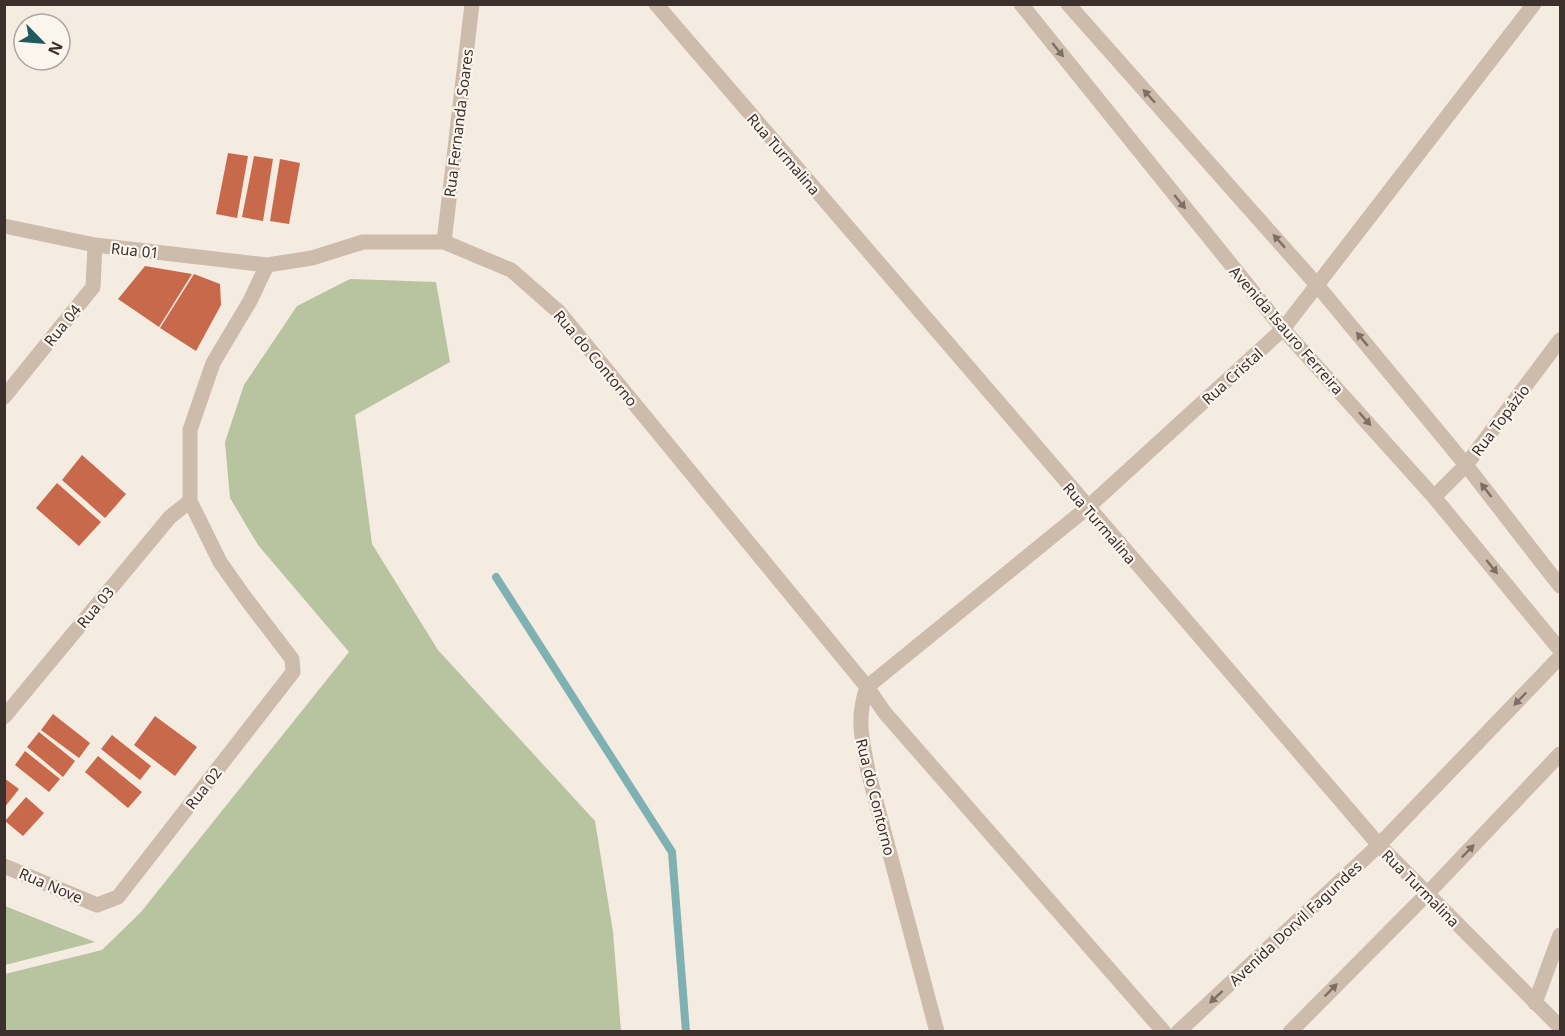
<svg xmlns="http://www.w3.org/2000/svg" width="1565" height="1036" font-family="'Noto Sans',sans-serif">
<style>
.green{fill:#b8c4a0}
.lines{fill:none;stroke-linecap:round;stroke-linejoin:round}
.stream{stroke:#7fb0b2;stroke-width:8}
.building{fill:#c8694b}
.minor{stroke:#cdbbac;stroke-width:15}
.oneway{fill:#7d6f65}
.labels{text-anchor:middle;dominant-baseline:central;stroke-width:4.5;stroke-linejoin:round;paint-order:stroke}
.street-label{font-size:15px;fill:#3b302b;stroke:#fbf5ee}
</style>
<rect width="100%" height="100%" fill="#f4ebe1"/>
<!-- green -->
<path class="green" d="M 350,279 L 436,282 L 450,362 L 355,415 L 372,544 L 438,650 L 595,821 L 613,932 L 621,1031 L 5,1031 L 5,974 L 102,950 L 141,912 L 349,652 L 258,545 L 230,498 L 225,442 L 244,385 L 297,306 Z
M 5,906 L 95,942 L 5,965 Z"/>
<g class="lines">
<!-- stream -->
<path class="stream" d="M 496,577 L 672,852 L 686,1032"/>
</g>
<!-- building -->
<path class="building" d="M 228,153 L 248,156 L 237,218 L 216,214 Z
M 254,156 L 273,159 L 263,221 L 242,217 Z
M 280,159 L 300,163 L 289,224 L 270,221 Z
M 145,266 L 192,274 L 159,327 L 118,299 Z
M 194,274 L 220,284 L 221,305 L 196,351 L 160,328 Z
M 82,455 L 126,494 L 105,518 L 62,480 Z
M 57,483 L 101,522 L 79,546 L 36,508 Z
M 53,714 L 90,743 L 79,758 L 41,730 Z
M 155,716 L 197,747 L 175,776 L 134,745 Z
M 39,732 L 75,761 L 63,777 L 27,747 Z
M 112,735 L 151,766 L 140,780 L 101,749 Z
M 25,751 L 60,779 L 49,792 L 15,765 Z
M 98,756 L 142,792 L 128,808 L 85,772 Z
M 4,778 L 19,789 L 4,808 Z
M 26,797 L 44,813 L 23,836 L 5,821 Z"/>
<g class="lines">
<!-- minor -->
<path class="minor" d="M 656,4 L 1379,845 L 1560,1027
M 1021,4 L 1283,329 L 1434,497 L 1560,650
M 1068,4 L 1317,285 L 1466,465 L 1560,586
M 4,226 L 95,245 L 267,265 L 312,258 L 363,242 L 444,242 L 511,270 L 559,312 L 867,687 L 885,713 L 1164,1032
M 444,242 L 472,4
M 4,397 L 93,287 L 95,245
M 1434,497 L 1466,465 L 1560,340
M 867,687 L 1087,508 L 1283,329 L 1534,4
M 867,687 C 856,719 862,739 868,771 L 937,1032
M 4,717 L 170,517 L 190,501
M 4,866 L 97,905 L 118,897 L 293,672 L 292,659 L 244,596 L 220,562 L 190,501 L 190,430 L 213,363 L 250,301 L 267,265
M 1535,1003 L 1560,935
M 1178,1032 L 1379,845 L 1560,657
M 1290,1032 L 1427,894 L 1560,754"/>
</g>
<!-- one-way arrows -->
<defs><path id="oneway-solid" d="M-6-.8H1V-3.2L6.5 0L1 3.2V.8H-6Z" transform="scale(1.5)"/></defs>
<g class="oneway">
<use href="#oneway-solid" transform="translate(1058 50) rotate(51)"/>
<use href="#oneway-solid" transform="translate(1149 96) rotate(-132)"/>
<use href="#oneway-solid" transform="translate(1180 202) rotate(51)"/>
<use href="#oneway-solid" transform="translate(1279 241) rotate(-132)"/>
<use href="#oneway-solid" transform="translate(1362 339) rotate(-130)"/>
<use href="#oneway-solid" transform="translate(1365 419) rotate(48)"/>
<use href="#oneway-solid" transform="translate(1486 490) rotate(-128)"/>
<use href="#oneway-solid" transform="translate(1492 567) rotate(51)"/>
<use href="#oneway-solid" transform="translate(1520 699) rotate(134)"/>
<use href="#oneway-solid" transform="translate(1468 851) rotate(-46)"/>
<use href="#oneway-solid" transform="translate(1331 990) rotate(-45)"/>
<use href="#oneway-solid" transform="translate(1216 997) rotate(137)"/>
</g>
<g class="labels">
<!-- street labels -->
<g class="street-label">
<text transform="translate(458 123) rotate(-83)">Rua Fernanda Soares</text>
<text transform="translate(784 154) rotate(49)">Rua Turmalina</text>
<text transform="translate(135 250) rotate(6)">Rua 01</text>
<text transform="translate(62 325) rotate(-51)">Rua 04</text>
<text transform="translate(1287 330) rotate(49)">Avenida Isauro Ferreira</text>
<text transform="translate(596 358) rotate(50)">Rua do Contorno</text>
<text transform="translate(1232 376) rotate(-42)">Rua Cristal</text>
<text transform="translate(1500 420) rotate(-53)">Rua Topázio</text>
<text transform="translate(1100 523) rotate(49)">Rua Turmalina</text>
<text transform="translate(95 607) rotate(-50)">Rua 03</text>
<text transform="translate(203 788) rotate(-52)">Rua 02</text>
<text transform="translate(876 797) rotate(76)">Rua do Contorno</text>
<text transform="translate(51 885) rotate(23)">Rua Nove</text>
<text transform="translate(1421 888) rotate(45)">Rua Turmalina</text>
<text transform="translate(1295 923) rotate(-43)">Avenida Dorvil Fagundes</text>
</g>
</g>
<!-- border -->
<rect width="1565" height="1036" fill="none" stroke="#3b302b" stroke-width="12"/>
<!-- north arrow -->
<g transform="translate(42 42) rotate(115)"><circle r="28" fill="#fbf5ee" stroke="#aea6a0" stroke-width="1.5"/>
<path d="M0-4.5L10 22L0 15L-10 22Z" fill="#1f5a5e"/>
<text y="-9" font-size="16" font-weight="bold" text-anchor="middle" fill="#3b302b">N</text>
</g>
</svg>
